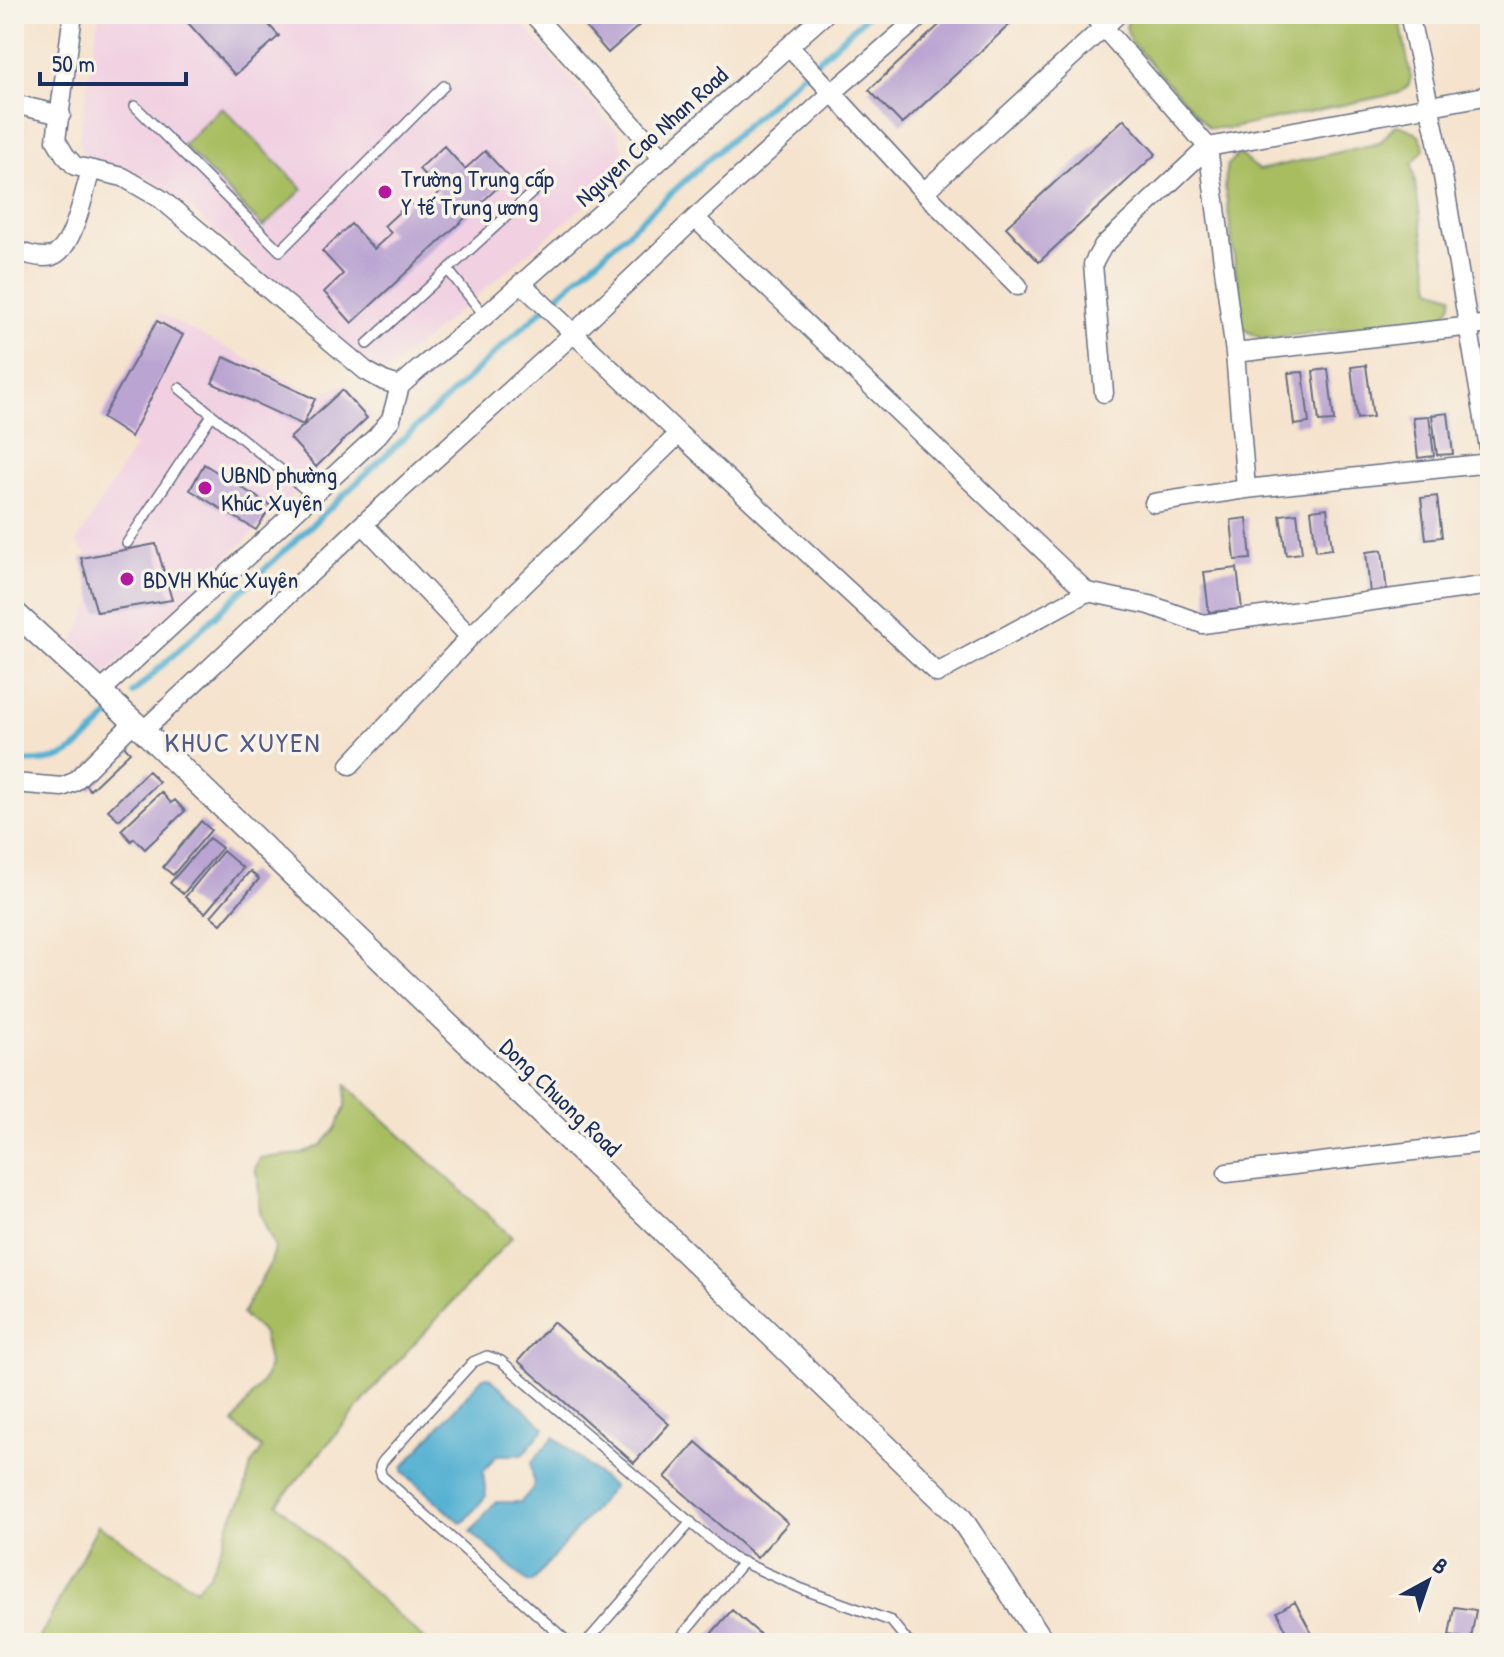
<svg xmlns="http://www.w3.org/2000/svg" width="1504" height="1657" font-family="'Patrick Hand',sans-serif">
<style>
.built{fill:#f1d0e2}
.green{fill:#a8bd61;stroke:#627660;stroke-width:2}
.water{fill:#53b0d2;stroke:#377098;stroke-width:2}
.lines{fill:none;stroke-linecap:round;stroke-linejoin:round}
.stream{stroke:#53b0d2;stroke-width:6}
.building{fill:#baa4d2}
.service-casing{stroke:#676e85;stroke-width:12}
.minor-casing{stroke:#676e85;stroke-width:21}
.tertiary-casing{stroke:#676e85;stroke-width:25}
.service{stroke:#fff;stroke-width:9}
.minor{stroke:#fff;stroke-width:18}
.tertiary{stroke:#fff;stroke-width:22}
.poi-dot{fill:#b5179e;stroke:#f7f3e8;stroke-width:3}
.labels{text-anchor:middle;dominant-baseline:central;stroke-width:7;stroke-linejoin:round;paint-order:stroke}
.street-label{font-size:24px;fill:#1b2f5e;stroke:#f7f3e8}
.poi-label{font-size:24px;fill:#1b2f5e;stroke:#f7f3e8;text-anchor:start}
.quarter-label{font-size:28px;letter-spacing:2px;fill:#535887;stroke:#f7f3e8}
</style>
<rect width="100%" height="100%" fill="#f7f3e8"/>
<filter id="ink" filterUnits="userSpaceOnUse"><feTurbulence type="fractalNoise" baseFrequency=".0125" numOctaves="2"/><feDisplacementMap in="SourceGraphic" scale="16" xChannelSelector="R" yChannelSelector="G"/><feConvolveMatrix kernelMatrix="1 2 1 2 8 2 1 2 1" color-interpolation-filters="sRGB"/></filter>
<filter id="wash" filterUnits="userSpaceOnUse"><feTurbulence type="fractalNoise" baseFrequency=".006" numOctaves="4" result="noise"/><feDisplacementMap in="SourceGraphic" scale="32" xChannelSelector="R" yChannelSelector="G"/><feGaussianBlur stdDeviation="1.8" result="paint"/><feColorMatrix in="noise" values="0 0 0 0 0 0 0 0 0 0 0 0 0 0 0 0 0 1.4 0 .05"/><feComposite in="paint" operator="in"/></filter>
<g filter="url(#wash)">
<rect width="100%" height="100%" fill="#f5e3cd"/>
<!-- built -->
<path class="built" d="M 99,14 L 513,14 L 618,133 L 627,170 L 386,372 L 374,371 L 184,203 L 153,181 L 115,166 L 93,161 L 86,158 L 81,151 L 79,141 Z
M 159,313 L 318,396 L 346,383 L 373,418 L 106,674 L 74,641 L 104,573 L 76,543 L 135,446 L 100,417 Z"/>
<!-- green -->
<path class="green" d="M 1132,14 L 1399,14 L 1411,78 L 1408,86 L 1399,93 L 1232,128 L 1209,128 L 1130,41 L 1126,26 Z
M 222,107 L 303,189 L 263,227 L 183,145 Z
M 1397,125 C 1410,129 1423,133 1424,149 L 1412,164 L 1431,288 L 1452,295 C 1454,305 1447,312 1440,318 L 1262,339 L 1243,329 L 1225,185 L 1227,166 L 1239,154 L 1259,170 L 1380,143 L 1394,126 Z
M 346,1085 L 512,1237 L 388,1372 L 277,1504 L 428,1643 L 37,1643 L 98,1525 L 196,1589 L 210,1573 L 224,1541 L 231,1518 L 243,1497 L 251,1465 L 262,1449 L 233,1423 L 266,1376 L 269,1363 L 263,1333 L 242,1314 L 271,1262 L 275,1248 L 260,1213 L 258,1179 L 255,1169 L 260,1158 L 302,1154 L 322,1145 L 335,1129 L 345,1108 Z"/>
<!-- water -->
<path class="water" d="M 483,1377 L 489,1377 L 545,1428 L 522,1455 L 497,1455 L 483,1472 L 486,1496 L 466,1520 L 461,1523 L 403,1472 L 403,1467 Z
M 554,1437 L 613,1487 L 532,1582 L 528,1582 L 471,1532 L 495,1502 L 521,1502 L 534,1487 L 531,1463 Z"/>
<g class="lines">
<!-- stream -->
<path class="stream" d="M 133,693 L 498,350 L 869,14
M 14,762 C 29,761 44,762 58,758 C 77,753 101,723 116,709"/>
</g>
<g id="blocks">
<!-- building -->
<path class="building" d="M 180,14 L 259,14 L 279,36 L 235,75 Z
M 574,14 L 652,14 L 608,53 Z
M 951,14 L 1017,14 L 1019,16 L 902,124 L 869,90 Z
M 1124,119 L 1156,154 L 1039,262 L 1006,227 Z
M 444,146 L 465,169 L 485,151 L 509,177 L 352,323 L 324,292 L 343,274 L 322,251 L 351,224 L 374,249 L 391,233 L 384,226 L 410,202 L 419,211 L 440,192 L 419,169 Z
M 157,321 L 183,335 L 131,437 L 102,418 Z
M 224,357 L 315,399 L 303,425 L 212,383 Z
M 1366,365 L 1373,417 L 1357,419 L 1351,367 Z
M 1328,369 L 1334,421 L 1319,422 L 1313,371 Z
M 1303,372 L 1309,423 L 1294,425 L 1288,373 Z
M 342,390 L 367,418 L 316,467 L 290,438 Z
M 1448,413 L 1453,454 L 1437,455 L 1432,415 Z
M 1429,416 L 1434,456 L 1418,458 L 1413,417 Z
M 204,464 L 271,506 L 256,530 L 190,490 Z
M 1437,496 L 1442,537 L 1426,539 L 1421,498 Z
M 1327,508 L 1332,549 L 1316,551 L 1311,510 Z
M 1297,513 L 1302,553 L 1286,555 L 1280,515 Z
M 1247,518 L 1251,559 L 1235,560 L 1231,520 Z
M 156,544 L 172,600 L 97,612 L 81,558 Z
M 1382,550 L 1387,591 L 1370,593 L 1366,552 Z
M 1237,568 L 1242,609 L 1209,612 L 1204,572 Z
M 120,741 L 130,752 L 90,790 L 80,779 Z
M 148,771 L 159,782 L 119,820 L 108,810 Z
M 161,792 L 171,803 L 175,800 L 185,811 L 145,849 L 134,838 L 131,841 L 121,830 Z
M 201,821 L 211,830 L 173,875 L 163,867 Z
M 209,838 L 222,848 L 183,894 L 170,883 Z
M 223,851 L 243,868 L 205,913 L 185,897 Z
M 250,871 L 259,879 L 221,924 L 211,916 Z
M 553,1322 L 669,1424 L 634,1463 L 518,1361 Z
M 696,1442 L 788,1523 L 757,1558 L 665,1477 Z
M 1295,1602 L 1317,1643 L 1293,1643 L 1277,1612 Z
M 1454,1607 L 1476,1610 L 1471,1639 L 1449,1636 Z
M 732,1610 L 770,1643 L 703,1643 Z"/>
</g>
</g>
<g filter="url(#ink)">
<use href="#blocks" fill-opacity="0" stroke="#676e85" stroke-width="2"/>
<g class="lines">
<!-- service casing -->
<g class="service-casing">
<path id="service" d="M 135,106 L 280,251 L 444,86
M 448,270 L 485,316
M 367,344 L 534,191
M 179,388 L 312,495
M 127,543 L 212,415
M 569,1643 L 382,1476 C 379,1469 379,1466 384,1460 L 473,1362 L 487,1356 L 501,1361 L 731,1557 L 802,1589 L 891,1621 L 909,1643
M 586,1643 L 691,1522
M 676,1643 L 743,1562"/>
</g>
<!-- minor casing -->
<g class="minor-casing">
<path id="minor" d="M 73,14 L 56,140 L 65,155 L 75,166 L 123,177 L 161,199 L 366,371 L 384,381 L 400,386
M 533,14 L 663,158
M 1092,14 L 1208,147 L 1235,353 L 1246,489
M 1409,14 L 1437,141 L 1490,454
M 789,46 L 924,192 L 1018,286
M 14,104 L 61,115
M 924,192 L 1118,14
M 14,249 C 25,254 40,259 52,256 C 74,249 84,191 91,170
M 521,283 L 679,434
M 1235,353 L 1490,324
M 1104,393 L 1093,264 L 1103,246 L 1208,147 L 1490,95
M 1154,503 L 1246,489 L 1490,463
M 363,524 L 470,637
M 1087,592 L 1150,605 L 1203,624 L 1490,585
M 101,691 L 377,436 L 391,419 L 400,386 L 418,370 L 485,316 L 825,14
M 143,731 L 363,524 L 573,334 L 695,218 L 832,93 L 923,14
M 350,765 L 470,637 L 679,434 L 937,673 L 1087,592 L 695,218
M 14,783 L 62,787 L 74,782 L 134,722
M 1227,1173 L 1490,1142"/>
</g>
<!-- tertiary casing -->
<g class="tertiary-casing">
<path id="tertiary" d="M 14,612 L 134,722 L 960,1517 L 1044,1643"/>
</g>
<!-- service -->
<use href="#service" class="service"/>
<!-- minor -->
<use href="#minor" class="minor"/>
<!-- tertiary -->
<use href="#tertiary" class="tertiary"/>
</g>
</g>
<!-- markers -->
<g class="poi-dot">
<circle cx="385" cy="192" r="8"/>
<circle cx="205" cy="488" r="8"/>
<circle cx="127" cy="579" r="8"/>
</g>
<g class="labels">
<!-- street labels -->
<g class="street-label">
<text transform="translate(651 136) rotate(-42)">Nguyen Cao Nhan Road</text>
<text transform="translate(561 1097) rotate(44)">Dong Chuong Road</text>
</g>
<!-- poi labels -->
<g class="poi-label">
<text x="401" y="178">Trường Trung cấp<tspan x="401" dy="28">Y tế Trung ương</tspan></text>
<text x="221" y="474">UBND phường<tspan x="221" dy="28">Khúc Xuyên</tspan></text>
<text x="143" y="579">BDVH Khúc Xuyên</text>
</g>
<!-- quarter labels -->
<g class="quarter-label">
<text x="243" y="742">KHUC XUYEN</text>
</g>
</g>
<!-- margin -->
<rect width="1504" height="1657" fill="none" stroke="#f7f3e8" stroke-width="48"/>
<!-- north arrow -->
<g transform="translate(1428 1581) rotate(40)" stroke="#f7f3e8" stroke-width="6" paint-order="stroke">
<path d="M0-6L14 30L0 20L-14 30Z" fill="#1b2f5e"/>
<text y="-12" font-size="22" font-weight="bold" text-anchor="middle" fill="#1b2f5e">B</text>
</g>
<!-- scale -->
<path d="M40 72v12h146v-12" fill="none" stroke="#1b2f5e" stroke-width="4"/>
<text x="52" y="72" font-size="24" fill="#1b2f5e" stroke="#f7f3e8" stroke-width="6" paint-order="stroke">50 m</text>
</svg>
